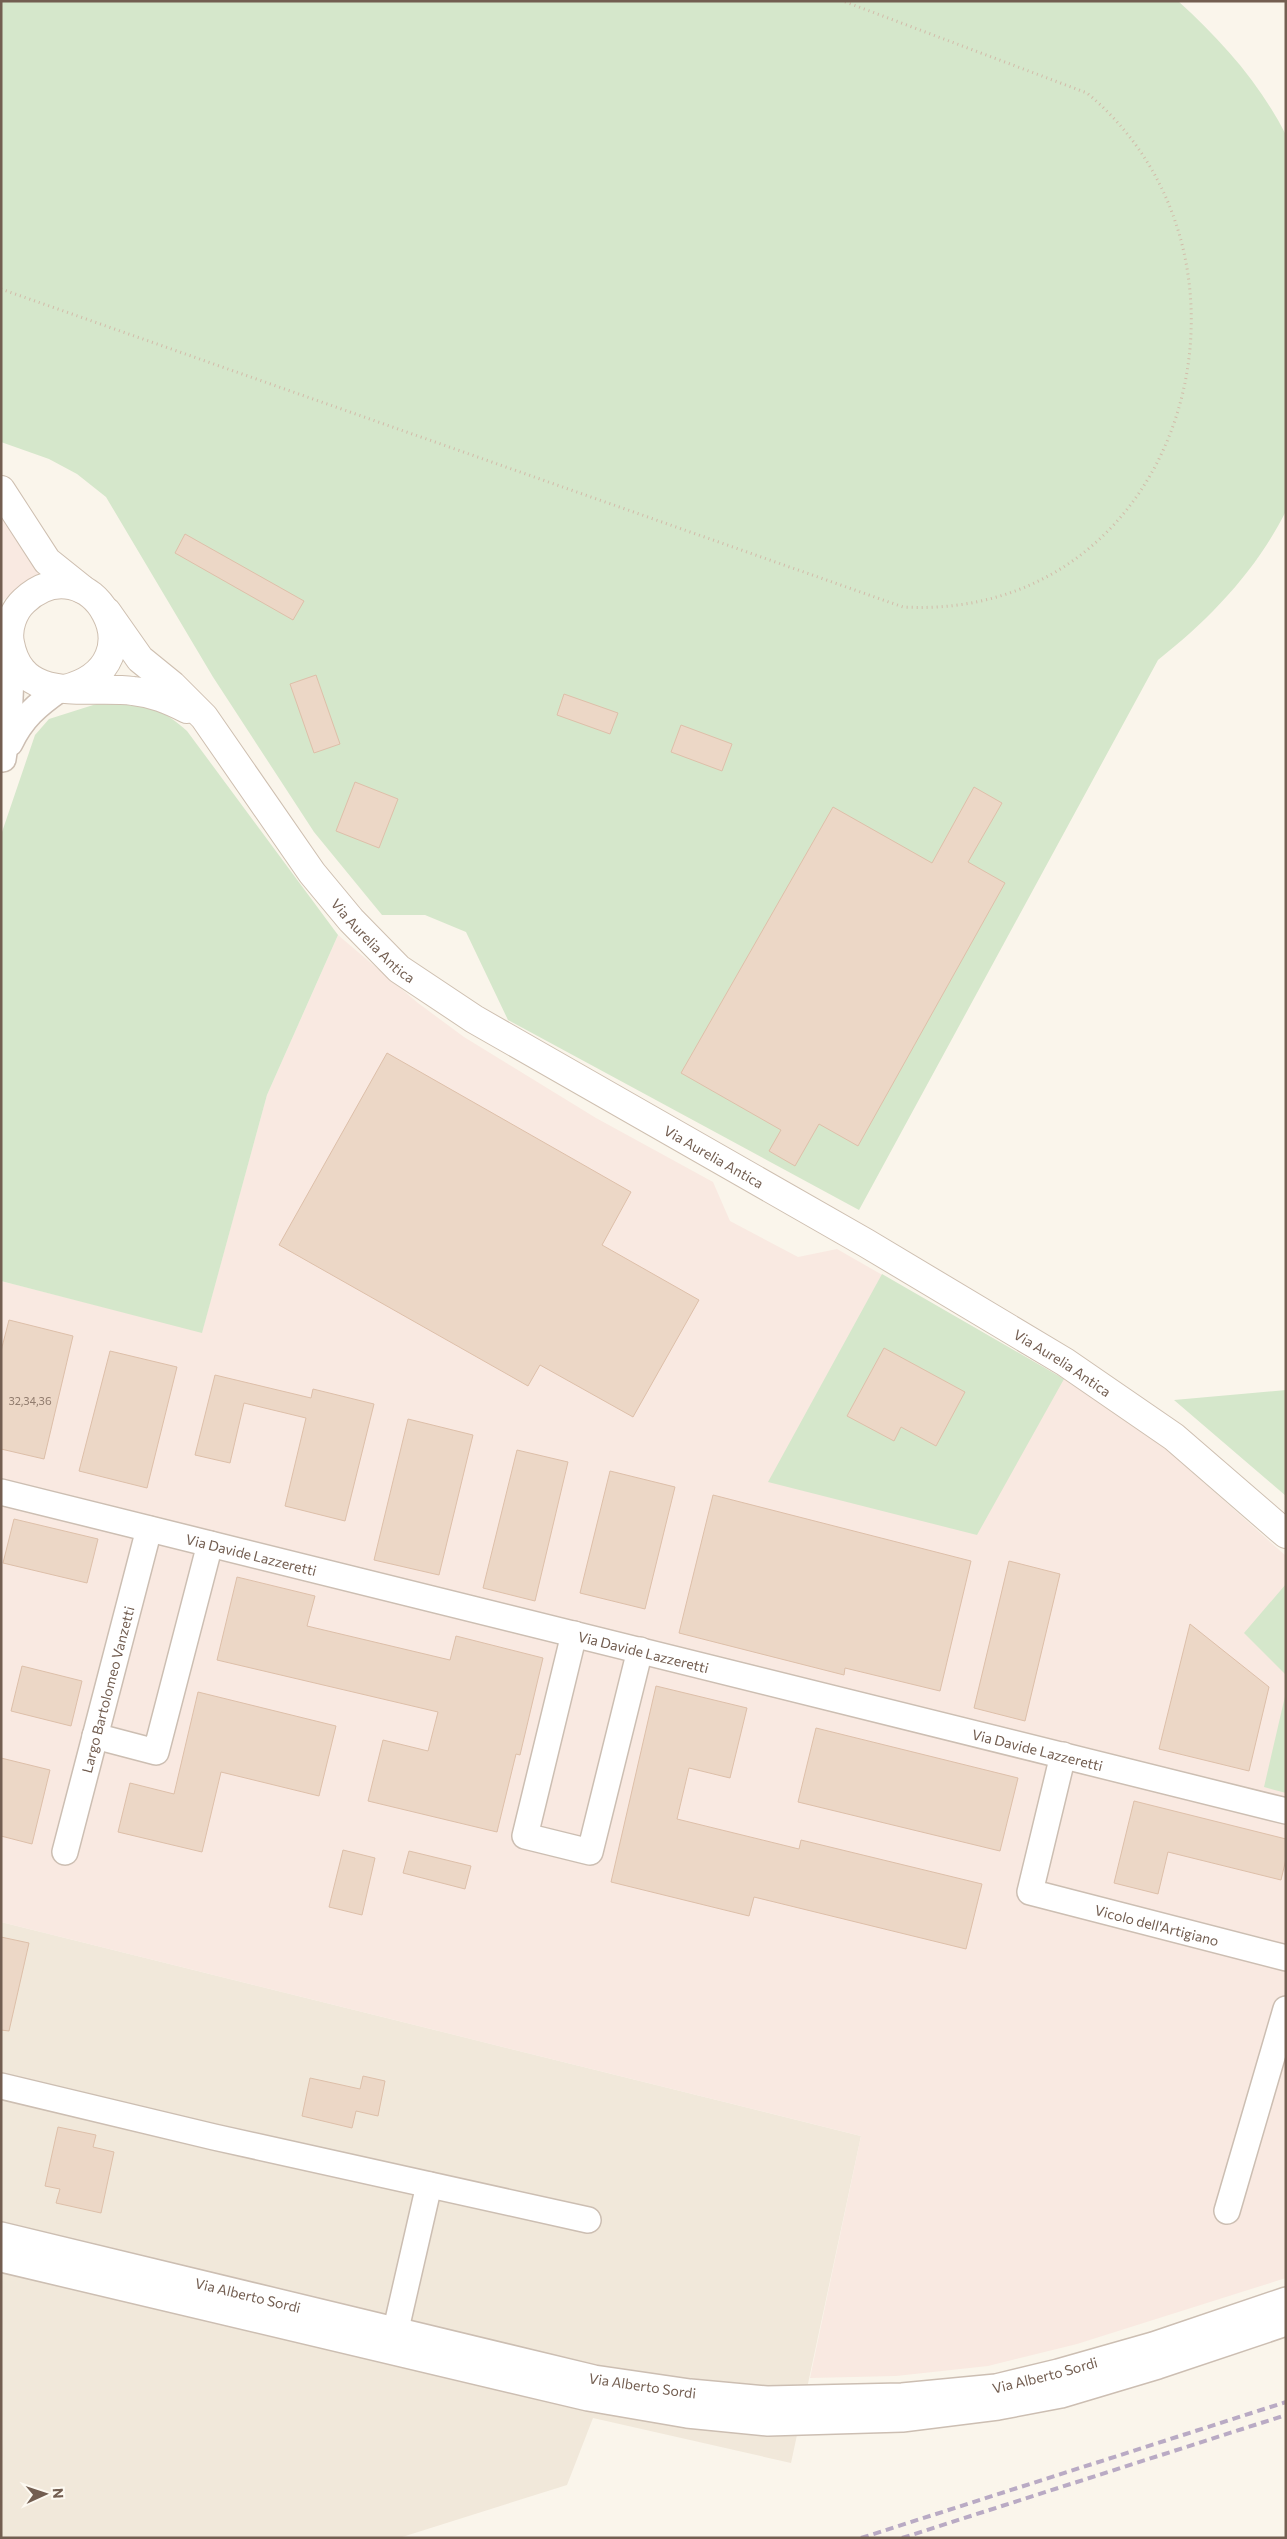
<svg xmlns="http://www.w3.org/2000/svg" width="1287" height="2539" font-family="Commissioner,sans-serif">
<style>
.residential{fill:#f1e8da}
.commercial{fill:#f9e9e1}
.green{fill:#d5e7cb}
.building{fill:#ecd7c6;stroke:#ddbfa9}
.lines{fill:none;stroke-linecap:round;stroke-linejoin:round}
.street-casing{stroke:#ccbeb2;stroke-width:28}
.secondary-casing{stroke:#cebfb0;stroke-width:30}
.path{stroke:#d2bba9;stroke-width:3;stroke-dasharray:1 4;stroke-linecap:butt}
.street{stroke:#fff;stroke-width:25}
.secondary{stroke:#fff;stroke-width:28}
.rail{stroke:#b9aac4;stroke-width:4;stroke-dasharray:8 5;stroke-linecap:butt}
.labels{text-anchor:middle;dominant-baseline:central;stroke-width:4;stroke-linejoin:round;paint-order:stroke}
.number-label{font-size:11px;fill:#917c6e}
.street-label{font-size:14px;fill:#735e51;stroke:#fdf9f1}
</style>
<rect width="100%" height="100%" fill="#faf5eb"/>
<!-- residential -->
<path class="residential" d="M 1,1922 L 861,2136 L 791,2463 L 593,2418 L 567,2485 L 399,2538 L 1,2538 Z"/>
<!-- commercial -->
<path class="commercial" d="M 1,509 L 40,575 L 27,582 L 1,602 Z
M 338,935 L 418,1003 L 464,1037 L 596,1118 L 713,1182 L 730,1221 L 798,1257 L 837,1249 L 1064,1379 L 1114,1410 L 1170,1452 L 1286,1556 L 1286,2278 L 1077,2344 L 988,2366 L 896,2376 L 810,2378 L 861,2136 L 1,1922 L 1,1281 L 202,1332 L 267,1095 Z"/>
<!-- green -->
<path class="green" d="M 1,1 L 1178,1 C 1221,40 1259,82 1286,135 L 1286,511 C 1256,571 1210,619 1158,660 L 859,1210 L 508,1020 L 466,932 L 425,915 L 382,915 L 314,832 L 213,677 L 106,497 L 77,474 L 49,459 L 1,442 Z
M 109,700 C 138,699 166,711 187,731 L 338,935 L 267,1095 L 202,1333 L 1,1281 L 1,835 L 35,735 L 49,719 Z
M 882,1274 L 1064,1379 L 977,1535 L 768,1482 Z
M 1286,1390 L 1286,1496 L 1174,1400 Z
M 1286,1584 L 1286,1675 L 1244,1633 Z
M 1286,1692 L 1286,1793 L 1264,1787 Z"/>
<!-- building -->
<path class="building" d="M 185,534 L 304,601 L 293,620 L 175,553 Z
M 316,675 L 340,744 L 314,753 L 290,684 Z
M 564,694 L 618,713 L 610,734 L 557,715 Z
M 681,725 L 732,744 L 722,771 L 671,752 Z
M 355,782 L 398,799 L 379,848 L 336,831 Z
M 974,787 L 1002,803 L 968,862 L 1005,883 L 858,1146 L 819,1124 L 795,1166 L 769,1151 L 781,1130 L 681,1073 L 833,807 L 932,863 Z
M 387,1053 L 631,1192 L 602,1245 L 699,1300 L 633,1417 L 540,1365 L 528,1386 L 279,1245 Z
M 9,1320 L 73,1336 L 44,1459 L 1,1449 L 1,1351 Z
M 884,1348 L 965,1392 L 936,1446 L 901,1427 L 894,1441 L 847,1416 Z
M 110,1351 L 177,1367 L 147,1488 L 79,1471 Z
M 215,1375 L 311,1398 L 313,1389 L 374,1404 L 345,1521 L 285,1506 L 306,1418 L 244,1403 L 230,1463 L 195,1455 Z
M 408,1419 L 473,1435 L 439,1575 L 374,1560 Z
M 517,1450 L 568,1462 L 535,1601 L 483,1588 Z
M 610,1471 L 675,1487 L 645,1609 L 580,1593 Z
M 713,1495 L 971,1561 L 940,1691 L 845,1668 L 844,1675 L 679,1633 Z
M 14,1519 L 98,1539 L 87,1583 L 3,1563 Z
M 1009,1561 L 1060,1574 L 1025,1721 L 974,1708 Z
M 237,1577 L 315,1596 L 307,1626 L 450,1660 L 456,1636 L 543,1658 L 520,1755 L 516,1754 L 497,1832 L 368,1801 L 383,1740 L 428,1751 L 438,1712 L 217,1660 Z
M 1190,1624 L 1269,1687 L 1249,1771 L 1159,1749 Z
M 22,1666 L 82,1681 L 71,1726 L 11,1711 Z
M 656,1686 L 747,1708 L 730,1778 L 689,1768 L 677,1819 L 799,1849 L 801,1840 L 982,1884 L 966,1949 L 754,1897 L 749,1916 L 611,1882 Z
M 198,1692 L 336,1726 L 319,1796 L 221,1772 L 202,1852 L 118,1832 L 130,1783 L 174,1794 Z
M 816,1728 L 1018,1778 L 1000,1851 L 798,1802 Z
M 1,1758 L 50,1770 L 32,1844 L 1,1836 Z
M 1134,1801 L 1286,1839 L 1286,1859 L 1281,1880 L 1168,1852 L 1158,1894 L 1114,1883 Z
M 343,1850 L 375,1858 L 362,1915 L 329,1907 Z
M 409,1851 L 471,1866 L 465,1889 L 403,1873 Z
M 1,1937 L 29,1943 L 9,2031 L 1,2030 Z
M 363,2076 L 385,2081 L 378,2116 L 356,2111 L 352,2128 L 302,2116 L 310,2078 L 360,2089 Z
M 58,2127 L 96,2135 L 93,2147 L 114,2152 L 101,2213 L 56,2203 L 60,2189 L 45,2186 Z"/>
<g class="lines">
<!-- street casing -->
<g class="street-casing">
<g id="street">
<path d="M 10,743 C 22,718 37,705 60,689"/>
<path d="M 3,759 L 9,720 L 12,655"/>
<path id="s1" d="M 1,1492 L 1286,1811"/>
<path d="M 574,1634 L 525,1836 L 590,1852 L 640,1650"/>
<path d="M 95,1736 L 156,1752 L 210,1544"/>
<path id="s2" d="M 1063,1755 L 1030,1892 L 1286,1958"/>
<path id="s3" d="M 65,1852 L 149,1529"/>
<path d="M 1,2086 L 214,2137 L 588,2220"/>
<path d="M 1227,2211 L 1286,2009"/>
<path id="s4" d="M 1,2235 L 594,2378 L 690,2392 L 767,2399 L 902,2396 L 996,2387 L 1058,2372 L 1153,2345 L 1286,2300"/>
<path d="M 1,2259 L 588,2398 L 687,2415 L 768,2423 L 902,2419 L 998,2407 L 1061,2395 L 1158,2366 L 1286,2323"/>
<path d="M 396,2329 L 429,2185"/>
</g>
</g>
<!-- secondary casing -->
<g class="secondary-casing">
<g id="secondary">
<path d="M 1,490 L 47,561 L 82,589"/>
<path id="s5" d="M 107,612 L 140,659 L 172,685 L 204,717 L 312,873 L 351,920 L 399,969 L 474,1019 L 866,1243 L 1065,1362 L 1174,1437 L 1286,1534"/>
<path d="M 65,689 C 163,664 89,540 24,601 C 13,611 7,629 10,643 C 22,706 87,685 133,691 C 153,693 169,700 187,709"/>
</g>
</g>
<!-- path -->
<path class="path" d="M 1,289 L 903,607 C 1185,622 1287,259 1087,93 L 843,1"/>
<!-- street -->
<use href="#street" class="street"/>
<!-- secondary -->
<use href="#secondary" class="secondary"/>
<!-- rail -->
<path class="rail" d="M 861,2538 L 1286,2402
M 902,2538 L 1286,2415"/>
</g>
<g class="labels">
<!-- number labels -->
<g class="number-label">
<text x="30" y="1400">32,34,36</text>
</g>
<!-- street labels -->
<g class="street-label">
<text stroke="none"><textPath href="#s5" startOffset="425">Via Aurelia Antica</textPath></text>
<text stroke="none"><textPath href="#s5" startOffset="830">Via Aurelia Antica</textPath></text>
<text stroke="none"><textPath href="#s5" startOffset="1235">Via Aurelia Antica</textPath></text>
<text stroke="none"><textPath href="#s1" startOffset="258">Via Davide Lazzeretti</textPath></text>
<text stroke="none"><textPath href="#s1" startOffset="662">Via Davide Lazzeretti</textPath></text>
<text stroke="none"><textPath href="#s3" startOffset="168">Largo Bartolomeo Vanzetti</textPath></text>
<text stroke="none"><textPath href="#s1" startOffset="1068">Via Davide Lazzeretti</textPath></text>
<text stroke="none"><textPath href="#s2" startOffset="272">Vicolo dell'Artigiano</textPath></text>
<text stroke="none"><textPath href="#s4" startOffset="254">Via Alberto Sordi</textPath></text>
<text stroke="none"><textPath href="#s4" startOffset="1064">Via Alberto Sordi</textPath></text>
<text stroke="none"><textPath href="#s4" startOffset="659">Via Alberto Sordi</textPath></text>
</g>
</g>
<!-- border -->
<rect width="1287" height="2539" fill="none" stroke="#735e51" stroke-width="5"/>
<!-- north arrow -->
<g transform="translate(45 2494) rotate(87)" stroke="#fdf9f1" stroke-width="4" paint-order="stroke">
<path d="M0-4L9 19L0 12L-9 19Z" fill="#735e51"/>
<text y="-8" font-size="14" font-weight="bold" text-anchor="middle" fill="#735e51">N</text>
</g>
</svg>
